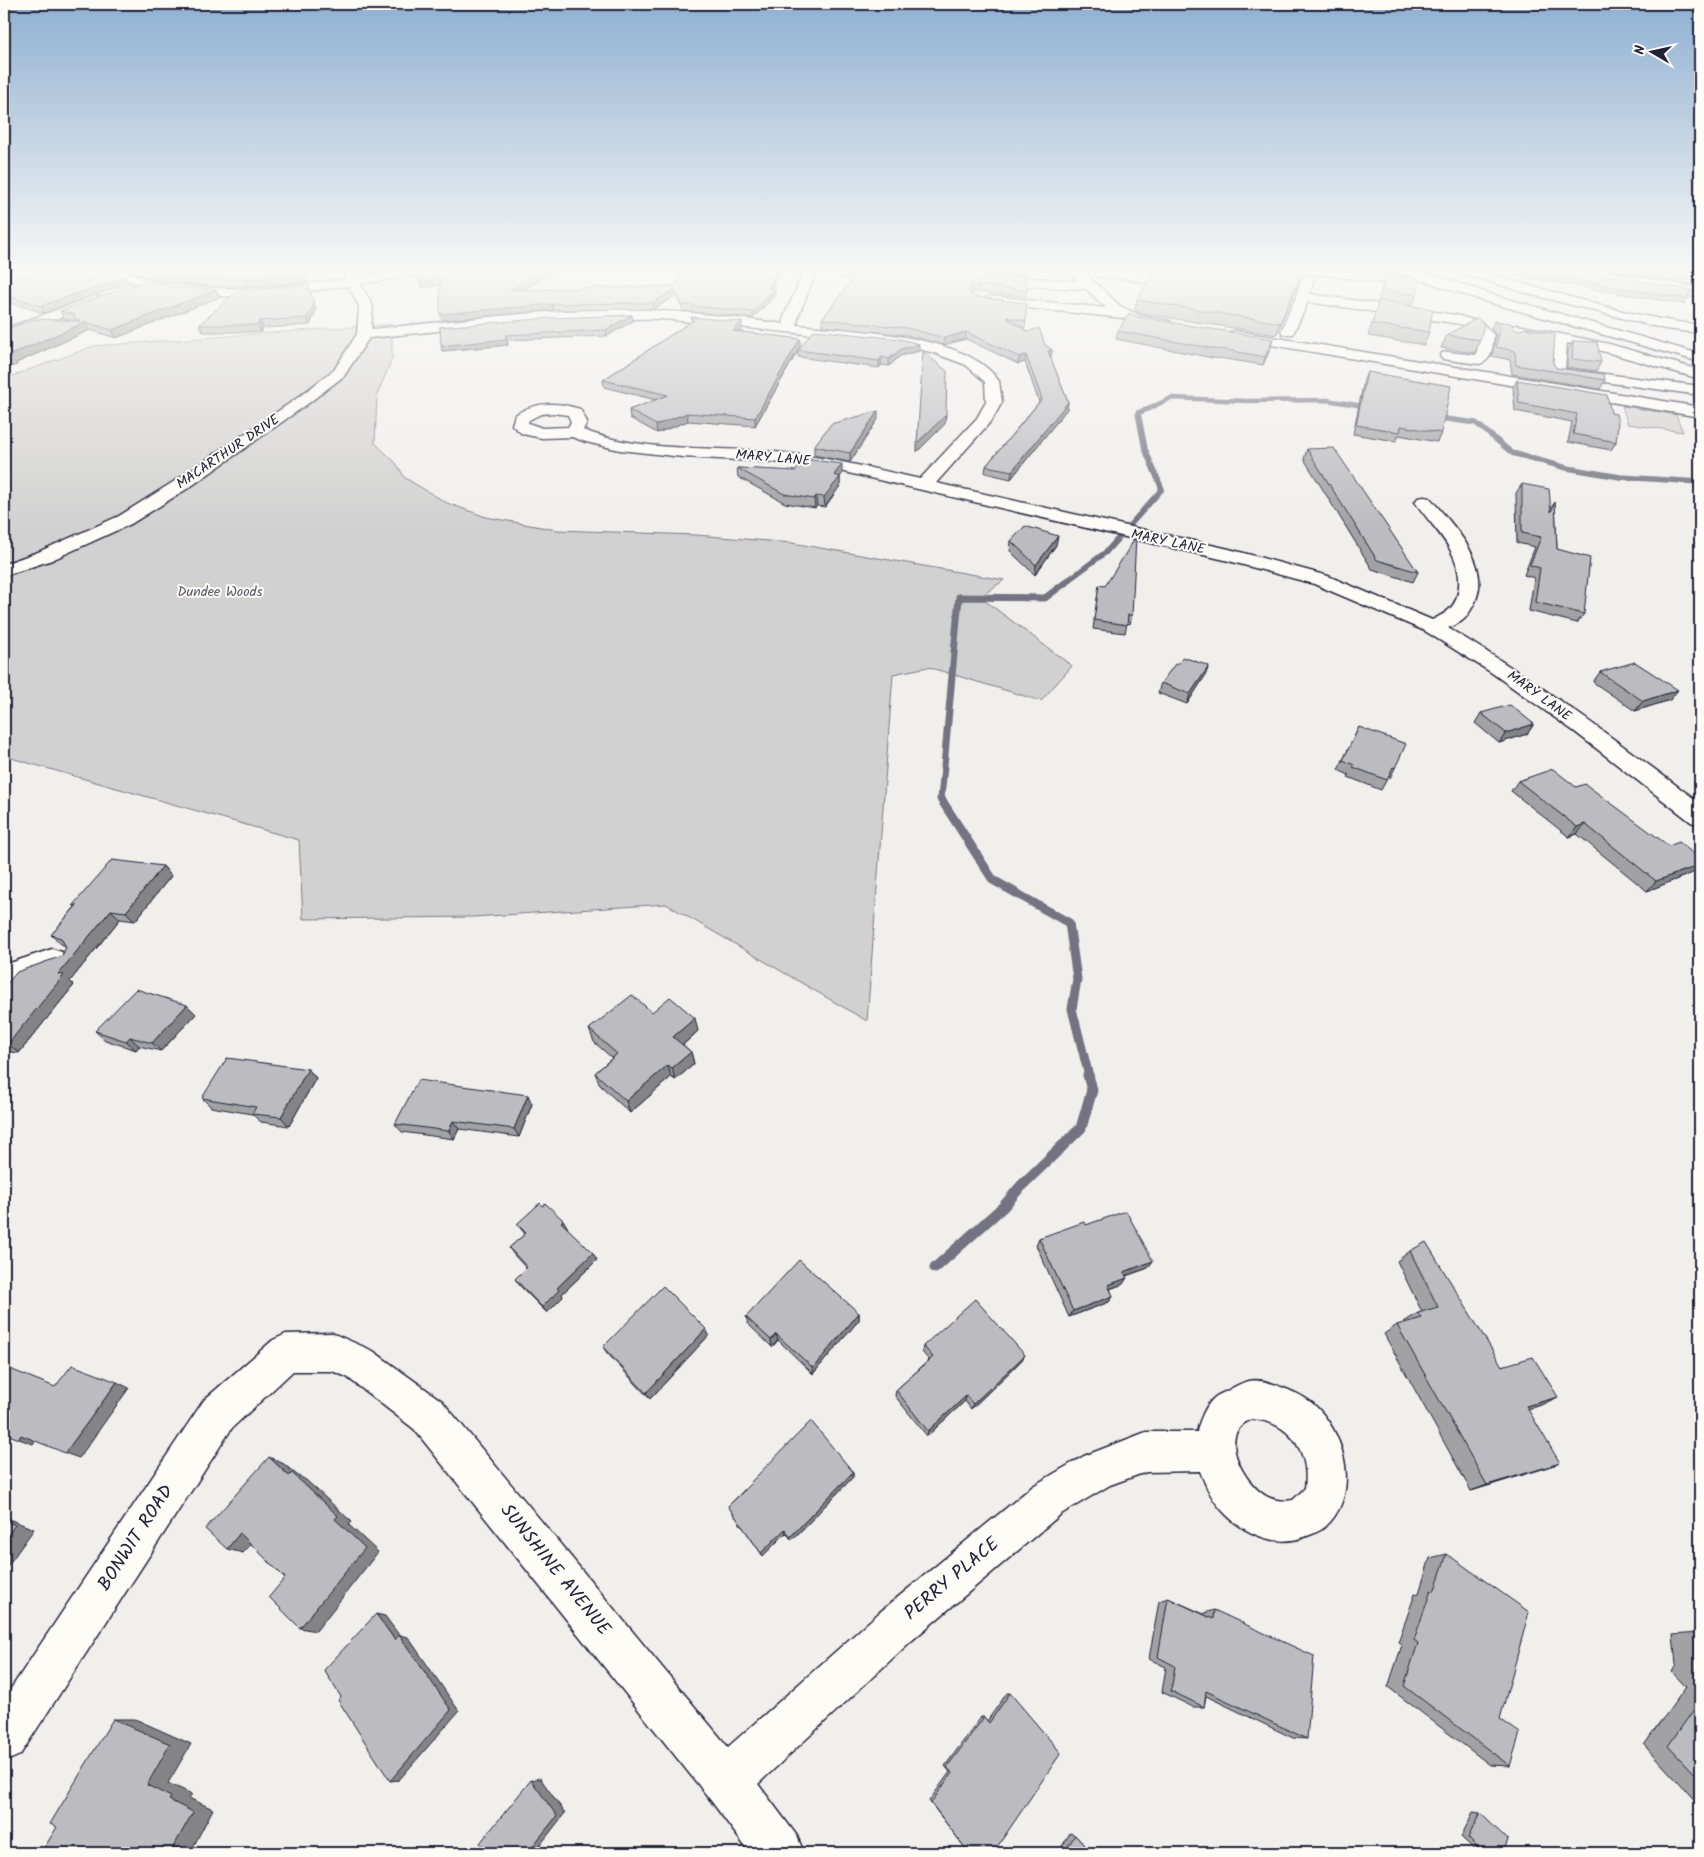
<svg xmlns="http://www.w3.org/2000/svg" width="1704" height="1857" font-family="Kalam,sans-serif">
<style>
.green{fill:#d2d1d1;stroke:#7a7a86}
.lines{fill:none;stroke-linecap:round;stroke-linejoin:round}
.stream-far4{stroke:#737381;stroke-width:4.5}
.stream-far3{stroke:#737381;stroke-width:5.5}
.stream-far2{stroke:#737381;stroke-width:7}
.stream-far1{stroke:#737381;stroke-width:9}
.stream{stroke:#737381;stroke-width:11}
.minor-casing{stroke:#22223b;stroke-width:3}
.major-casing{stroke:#22223b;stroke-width:3}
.minor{fill:#fdfcf7;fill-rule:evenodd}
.major{fill:#fdfcf7;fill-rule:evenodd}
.wall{fill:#a2a2a5;stroke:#22223b}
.shaded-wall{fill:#848486;stroke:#22223b}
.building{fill:#bcbcc0;stroke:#22223b}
.labels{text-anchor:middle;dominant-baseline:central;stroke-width:4;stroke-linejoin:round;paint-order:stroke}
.far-street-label{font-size:14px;fill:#22223b;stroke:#fdfcf7}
.far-park-label{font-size:14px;fill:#575768;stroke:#fdfcf7}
.near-street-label{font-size:19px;fill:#22223b;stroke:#fdfcf7}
</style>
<rect width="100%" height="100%" fill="#f0efec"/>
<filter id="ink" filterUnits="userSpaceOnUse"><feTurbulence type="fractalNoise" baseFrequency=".02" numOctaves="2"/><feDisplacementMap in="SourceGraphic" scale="10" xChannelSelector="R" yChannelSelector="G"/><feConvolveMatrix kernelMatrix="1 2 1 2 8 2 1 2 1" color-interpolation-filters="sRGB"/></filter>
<g filter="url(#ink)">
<!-- green -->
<path class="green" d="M 392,324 L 392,359 L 377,395 L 375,443 L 396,463 L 405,478 L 447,503 L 486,517 L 557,530 L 696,535 L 792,543 L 1004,580 L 980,597 L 1072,666 L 1041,701 L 928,667 L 893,674 L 867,1021 L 666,904 L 474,917 L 303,919 L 299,840 L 4,756 L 4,379 L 94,346 Z
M 1622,406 L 1676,415 L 1683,432 L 1628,424 Z"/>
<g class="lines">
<!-- stream-far4 -->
<path class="stream-far4" d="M 1152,407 L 1171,398 L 1248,401 L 1327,400 L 1369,407"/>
<!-- stream-far3 -->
<path class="stream-far3" d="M 1361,406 L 1370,407
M 1432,417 L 1476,423 L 1512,453 L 1567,468 L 1620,477 L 1700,482
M 1067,581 L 1106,552 L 1162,489 L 1145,449 L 1138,413 L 1154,406"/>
<!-- stream-far2 -->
<path class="stream-far2" d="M 941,800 L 959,597 L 1045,598 L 1069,580"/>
<!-- stream-far1 -->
<path class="stream-far1" d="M 941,799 L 993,880 L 1069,923 L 1077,979 L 1072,1009 L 1089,1076"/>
<!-- stream -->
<path class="stream" d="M 935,1268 L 1003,1207 L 1021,1186 L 1081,1128 L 1092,1090 L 1088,1075"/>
<!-- minor casing -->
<g class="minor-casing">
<path id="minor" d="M 102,267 C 125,267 127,273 146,279 C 157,282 169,284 180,285 C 234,293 291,286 345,279 L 341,267 L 353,267 L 357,277 L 420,267 L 453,267 L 447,271 L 360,284 L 373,306 L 371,329 C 468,320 566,305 663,311 C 703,313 743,319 784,324 L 784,317 L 806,267 L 818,267 L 798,317 L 797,325 C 851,331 967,333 999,381 L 1002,402 L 992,420 L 936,483 L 1229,549 L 1328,576 L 1432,620 C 1449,612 1457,606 1459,586 C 1462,552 1433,528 1415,502 L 1418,498 L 1424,497 L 1430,498 C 1454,527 1495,566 1473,606 C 1465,620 1463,622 1448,628 C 1536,680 1618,742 1700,803 L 1700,825 L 1691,822 L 1575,732 L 1492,673 L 1425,631 L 1314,584 L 1225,560 L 844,472 L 774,462 L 683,457 L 620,450 L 586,442 L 572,437 L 542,438 L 527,435 L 521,433 L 512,425 L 515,415 C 536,401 557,402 580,409 L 587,422 L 583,430 C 642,453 713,446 775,452 C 824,457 872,468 920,479 L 977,418 L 986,402 L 985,382 L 966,365 L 934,353 L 900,344 L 663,319 C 564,317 467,328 369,338 L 344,376 L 306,405 L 190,487 L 131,524 L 52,560 L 4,576 L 4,564 L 38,552 L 119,516 L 178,479 L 296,399 L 334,370 L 357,334 L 359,306 L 348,286 C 278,295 189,307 122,278 C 115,275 107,273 102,267 ZM 553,413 L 568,415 L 571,422 L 568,427 L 542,428 L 528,423 L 529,420 L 541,414 Z
M 1065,267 L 1079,267 L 1120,306 L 1141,316 L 1170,321 L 1172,324 L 1165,328 L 1137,323 L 1123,318 L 989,304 L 982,300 L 989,296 L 1106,308 L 1086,289 L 991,284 L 985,280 L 991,276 L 1078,281 Z
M 1303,267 L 1324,267 L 1383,275 L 1389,279 L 1383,283 L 1308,273 L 1304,272 Z
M 1449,267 C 1481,267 1511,281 1542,289 C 1594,304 1647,319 1700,325 L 1700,333 L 1665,329 L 1533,295 L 1451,270 Z
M 1552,267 L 1582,267 L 1700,288 L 1700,296 L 1558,271 Z
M 1102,270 C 1114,270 1147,270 1155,279 L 1149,283 L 1120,278 L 1098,277 L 1096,274 Z
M 1308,275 L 1314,279 L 1310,294 L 1456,315 L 1482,323 L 1494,335 C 1492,347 1493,361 1479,364 L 1442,359 L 1440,356 L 1442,353 L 1447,352 L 1476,355 L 1480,336 L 1472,329 L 1460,324 L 1308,302 L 1293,334 L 1283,334 L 1281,331 L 1296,297 L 1302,279 Z
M 95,296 L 100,297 L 102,300 L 100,303 L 4,338 L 4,329 Z
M 1517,325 L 1609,344 L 1700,370 L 1700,379 L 1606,352 L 1567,343 L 1565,369 L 1700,386 L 1700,395 L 1552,375 L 1550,372 L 1553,341 L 1521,334 L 1515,337 L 1510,336 L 1508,333 L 1512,326 Z
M 1235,331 L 1700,407 L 1700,417 L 1230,338 L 1228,335 L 1230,332 Z
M 52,949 L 62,952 L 66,960 L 62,968 L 4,988 L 4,965 Z
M 332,1333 L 373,1351 L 442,1401 L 728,1747 L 880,1612 L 1033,1486 L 1084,1456 L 1146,1432 L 1197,1432 C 1199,1421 1206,1405 1214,1398 C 1217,1395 1223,1393 1227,1391 C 1234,1387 1241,1383 1248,1381 C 1258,1379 1272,1383 1281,1387 C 1292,1391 1303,1396 1312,1403 C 1344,1430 1360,1489 1330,1522 C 1324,1529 1316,1533 1307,1536 C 1276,1549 1241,1533 1220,1508 C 1211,1498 1205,1484 1200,1471 L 1146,1472 L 1110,1485 L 1061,1514 L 910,1642 L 758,1784 L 797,1836 L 804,1853 L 750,1853 L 709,1798 L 414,1429 L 347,1377 L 332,1371 L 293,1371 L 232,1428 L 20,1755 L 4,1762 L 4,1699 L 204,1400 L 273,1340 L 286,1334 ZM 1252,1419 C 1290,1421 1310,1452 1305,1488 L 1293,1500 C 1286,1501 1277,1501 1270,1498 C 1249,1490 1220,1444 1242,1425 C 1244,1422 1249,1421 1252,1419 Z"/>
</g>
<!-- major casing -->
<g class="major-casing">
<path id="major" d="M 1390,267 L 1410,267 L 1494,295 L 1700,354 L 1700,362 L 1484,301 L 1392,270 Z"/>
</g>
<!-- minor -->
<use href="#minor" class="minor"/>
<!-- major -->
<use href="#major" class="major"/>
</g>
<!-- wall -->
<path class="wall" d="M 117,267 L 304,267 L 308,282 L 252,286 L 251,285 L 248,286 L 221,287 L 172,282 L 147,277 Z
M 444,267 L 563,267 L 523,290 L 676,286 L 685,267 L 782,267 L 772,289 L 775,295 L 753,318 L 684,311 L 675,296 L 654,309 L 553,310 L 442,320 L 440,285 L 423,288 L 417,277 L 415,272 Z
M 586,267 L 591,267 L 591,273 Z
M 841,267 L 1028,267 L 1027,276 L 972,273 L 969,275 L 972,278 L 1027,291 L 1026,297 L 977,292 L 970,294 L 972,296 L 1026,321 L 1025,328 L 1020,327 L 1052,350 L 1051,357 L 1050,357 L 1068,402 L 1067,409 L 1011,479 L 985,473 L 986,466 L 1039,402 L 1025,362 L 1018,364 L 966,339 L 943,345 L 907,335 L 822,326 L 822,319 L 854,278 L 840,278 L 840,271 Z
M 1133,267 L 1298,267 L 1297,287 L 1276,335 L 1141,313 L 1135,311 L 1137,299 L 1153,275 L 1149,273 L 1149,270 Z
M 1520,267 L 1700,292 L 1700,301 L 1688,296 L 1684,304 L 1516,276 Z
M 1595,267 L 1700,267 L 1700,286 Z
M 1387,275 L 1417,295 L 1412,306 L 1429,332 L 1424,345 L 1368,336 L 1379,302 L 1378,302 L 1382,287 Z
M 4,281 L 86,283 L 129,283 L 44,313 L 4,301 Z
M 308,285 L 316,311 L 310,325 L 263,328 L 261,332 L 203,332 L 199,325 Z
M 220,297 L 116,338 L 90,330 L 16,363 L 17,365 L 4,368 L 4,330 L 70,320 L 64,319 L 60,311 Z
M 632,315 L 633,321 L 607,336 L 507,340 L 508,345 L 442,351 L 440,327 Z
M 691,317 L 742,329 L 740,332 L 800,339 L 800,346 L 919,351 L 900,356 L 889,366 L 881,365 L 879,368 L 798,357 L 798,351 L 755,426 L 688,421 L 657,433 L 630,418 L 629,410 L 656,400 L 604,387 L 603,380 L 692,321 Z
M 1138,317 L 1271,347 L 1263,365 L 1219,358 L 1218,359 L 1116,339 L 1118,331 Z
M 1494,321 L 1514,329 L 1553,363 L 1556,368 L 1605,380 L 1600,389 L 1512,374 L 1510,360 L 1492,356 L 1496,335 L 1491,329 Z
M 1447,335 L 1480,340 L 1475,353 L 1441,348 Z
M 1573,341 L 1601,362 L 1596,371 L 1567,367 L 1568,350 Z
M 1367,372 L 1441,433 L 1437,442 L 1399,435 L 1396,441 L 1353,434 L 1364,380 Z
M 1517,380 L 1611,413 L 1616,442 L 1611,450 L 1568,442 L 1572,422 L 1515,411 L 1513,388 Z
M 878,419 L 850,462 L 814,455 L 814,446 Z
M 1307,449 L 1418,572 L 1413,582 L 1372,569 L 1304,459 Z
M 737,468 L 842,474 L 840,477 L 840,486 L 825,507 L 817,506 L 815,508 L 785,503 L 738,477 Z
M 1522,484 L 1550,509 L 1555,502 L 1557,549 L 1584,614 L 1577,623 L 1529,611 L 1534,578 L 1524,575 L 1535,547 L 1517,543 L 1516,493 Z
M 1011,541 L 1056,545 L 1035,575 L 1010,551 Z
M 1099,585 L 1132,615 L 1130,624 L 1127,623 L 1125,633 L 1093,629 Z
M 1600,672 L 1670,700 L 1635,711 L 1593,682 Z
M 1205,676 L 1187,704 L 1158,693 L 1161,683 Z
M 1481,713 L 1534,724 L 1527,734 L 1499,743 L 1475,723 Z
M 1359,727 L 1395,768 L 1390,778 L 1388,777 L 1381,790 L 1348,777 L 1349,775 L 1338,770 Z
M 1518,781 L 1576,787 L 1669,846 L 1700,859 L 1700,868 L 1695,872 L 1647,891 L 1577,834 L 1569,837 L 1511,791 Z
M 163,866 L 171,876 L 135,921 L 120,919 L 70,981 L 74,985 L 19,1053 L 4,1051 L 4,987 L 62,956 L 66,947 L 65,946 L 61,944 L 51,935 L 75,907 L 73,905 Z
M 652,1012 L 698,1031 L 683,1045 L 691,1052 L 694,1064 L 675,1080 L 671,1077 L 630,1113 L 600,1085 L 595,1073 L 612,1058 L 594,1042 L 589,1029 Z
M 196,1014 L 161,1051 L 139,1046 L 136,1050 L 105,1040 L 95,1031 Z
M 308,1069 L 316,1078 L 289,1126 L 261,1122 L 252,1114 L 211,1107 L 202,1098 Z
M 532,1104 L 519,1137 L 459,1129 L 454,1139 L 402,1132 L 395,1124 Z
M 543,1206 L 563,1220 L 567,1228 L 597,1260 L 562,1294 L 563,1297 L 547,1313 L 520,1286 L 515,1279 L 526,1268 L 514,1255 L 509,1248 L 525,1234 L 517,1224 Z
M 1086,1225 L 1148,1268 L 1126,1276 L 1123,1284 L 1110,1289 L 1113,1296 L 1109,1302 L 1069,1317 L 1036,1245 L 1039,1238 Z
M 1410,1251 L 1502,1366 L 1541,1405 L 1528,1409 L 1542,1469 L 1471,1491 L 1384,1334 L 1397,1325 L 1405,1323 L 1404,1322 L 1418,1313 L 1422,1312 L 1397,1261 Z
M 859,1313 L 859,1320 L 813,1374 L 778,1340 L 772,1347 L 748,1324 L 746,1317 Z
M 709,1335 L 650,1399 L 607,1353 L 603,1347 Z
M 923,1346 L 1022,1360 L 971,1409 L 965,1401 L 927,1436 L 895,1396 L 896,1390 L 929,1360 L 922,1352 Z
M 853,1472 L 853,1477 L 792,1540 L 786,1533 L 763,1556 L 728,1506 L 750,1484 Z
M 1447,1554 L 1500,1719 L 1510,1766 L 1490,1765 L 1388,1687 L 1402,1645 L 1398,1642 L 1415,1594 L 1419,1593 L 1430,1558 Z
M 1168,1598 L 1204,1614 L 1204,1613 L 1214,1610 L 1307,1739 L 1293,1738 L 1206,1696 L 1204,1707 L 1193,1707 L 1162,1692 L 1166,1667 L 1149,1659 L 1159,1601 Z
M 1697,1633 L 1700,1636 L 1700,1806 L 1644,1745 L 1686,1687 L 1672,1672 L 1676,1665 L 1673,1635 Z
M 1007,1693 L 1010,1693 L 969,1853 L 929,1801 L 950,1772 L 945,1766 L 981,1717 L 984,1717 L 987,1721 Z
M 1473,1812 L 1480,1813 L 1503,1853 L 1478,1853 L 1461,1837 Z
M 1070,1833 L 1075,1835 L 1091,1853 L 1058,1853 Z"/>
<!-- shaded-wall -->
<path class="shaded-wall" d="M 303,267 L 304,267 L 308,282 L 252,286 L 251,285 L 248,286 L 245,279 L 251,277 Z
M 551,267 L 563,267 L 511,296 L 510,290 Z
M 779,267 L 782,267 L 769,294 L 769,288 Z
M 971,267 L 973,267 L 972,273 L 964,278 L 965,272 Z
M 1301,275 L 1297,287 L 1276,335 L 1280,323 Z
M 126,277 L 129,283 L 44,313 L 41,306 Z
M 440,279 L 442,285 L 423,288 L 421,282 Z
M 308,285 L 316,311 L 310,325 L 307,318 Z
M 978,285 L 977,292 L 970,294 L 969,292 L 971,287 Z
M 775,289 L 775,295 L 753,318 L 753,312 Z
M 216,290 L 220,297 L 116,338 L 112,330 Z
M 674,290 L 675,296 L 654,309 L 653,303 Z
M 552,304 L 553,310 L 442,320 L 440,314 Z
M 632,315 L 633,321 L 607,336 L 606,330 Z
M 4,320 L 8,326 L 4,328 Z
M 260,321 L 263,328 L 261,332 L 258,325 Z
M 86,322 L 90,330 L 16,363 L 17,365 L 4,368 L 4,359 L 10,355 Z
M 742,322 L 742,329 L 734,338 L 733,331 Z
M 966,332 L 966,339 L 943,345 L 944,338 Z
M 506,335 L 508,345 L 442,351 L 441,346 Z
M 800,339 L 800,346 L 755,426 L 755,418 Z
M 1273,339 L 1271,347 L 1263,365 L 1265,357 Z
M 919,344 L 919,351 L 900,356 L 889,366 L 889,359 L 901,349 Z
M 1052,350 L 1051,357 L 1047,358 L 1048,351 Z
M 1026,355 L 1025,362 L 1018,364 L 1019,357 Z
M 882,357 L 881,365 L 879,368 L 879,361 Z
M 1068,402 L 1067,409 L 1011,479 L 1012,471 Z
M 878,411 L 878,419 L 850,462 L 850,453 Z
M 687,413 L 688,421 L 657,433 L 656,425 Z
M 946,415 L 945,424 L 917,452 L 917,443 Z
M 842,464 L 842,474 L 838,480 L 840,477 L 840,486 L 825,507 L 824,497 L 834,475 Z
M 816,496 L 817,506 L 815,508 L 814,499 Z
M 1058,536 L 1056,545 L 1035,575 L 1036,565 Z
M 1209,666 L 1205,676 L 1187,704 L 1190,694 Z
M 1678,690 L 1670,700 L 1635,711 L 1643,701 Z
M 1534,724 L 1527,734 L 1499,743 L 1506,733 Z
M 1585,824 L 1577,834 L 1569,837 L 1577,827 Z
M 1700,865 L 1700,868 L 1695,872 L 1647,891 L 1656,881 Z
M 163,866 L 171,876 L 135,921 L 126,912 Z
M 111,910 L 120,919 L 70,981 L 74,985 L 19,1053 L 8,1044 L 58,974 Z
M 187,1005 L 196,1014 L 161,1051 L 152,1043 Z
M 695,1018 L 698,1031 L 677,1050 L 673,1037 Z
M 130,1037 L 139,1046 L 136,1050 L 126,1041 Z
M 691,1052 L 694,1064 L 675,1080 L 672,1068 Z
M 668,1065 L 671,1077 L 630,1113 L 626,1101 Z
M 308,1069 L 316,1078 L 289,1126 L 281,1117 Z
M 528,1095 L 532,1104 L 519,1137 L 514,1129 Z
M 453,1121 L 459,1129 L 454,1139 L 449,1131 Z
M 563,1220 L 568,1228 L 565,1230 L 561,1222 Z
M 593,1253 L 597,1260 L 562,1294 L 563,1297 L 547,1313 L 542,1307 L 557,1288 Z
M 1153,1261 L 1148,1268 L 1119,1278 L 1124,1272 Z
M 1127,1278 L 1123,1284 L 1104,1291 L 1108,1285 Z
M 1113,1296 L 1109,1302 L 1069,1317 L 1073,1311 Z
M 859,1313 L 859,1320 L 813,1374 L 813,1368 Z
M 706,1329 L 709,1335 L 650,1399 L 646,1393 Z
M 776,1334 L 778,1340 L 772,1347 L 771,1340 Z
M 1025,1355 L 1022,1360 L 971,1409 L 973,1404 Z
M 117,1382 L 129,1388 L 79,1458 L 65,1453 Z
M 966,1396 L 965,1401 L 927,1436 L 928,1431 Z
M 1558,1397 L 1541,1405 L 1510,1414 L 1526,1406 Z
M 21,1435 L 36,1440 L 33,1444 L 19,1439 Z
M 269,1457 L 284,1464 L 297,1475 L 306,1480 L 352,1522 L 349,1525 L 378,1552 L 316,1631 L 300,1628 L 289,1476 Z
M 1560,1463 L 1542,1469 L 1471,1491 L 1487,1485 Z
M 853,1472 L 853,1477 L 792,1540 L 790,1537 Z
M 4,1517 L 34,1529 L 4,1571 Z
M 785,1529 L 786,1533 L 763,1556 L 761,1553 Z
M 240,1533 L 257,1538 L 243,1553 L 227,1549 Z
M 376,1614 L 385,1616 L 402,1639 L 399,1635 L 408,1637 L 459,1711 L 399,1780 L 390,1781 L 395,1640 Z
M 113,1719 L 135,1719 L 191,1744 L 168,1783 L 192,1794 L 189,1798 L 213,1809 L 190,1853 L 170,1853 L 147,1785 Z
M 540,1778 L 565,1813 L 534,1853 L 527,1853 L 531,1780 Z"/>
<!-- building -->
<path class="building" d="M 66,267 L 70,267 L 86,283 L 102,267 L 108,267 L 126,277 L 41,306 L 4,295 L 4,281 Z
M 134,267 L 303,267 L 305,275 L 249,279 L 251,277 L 245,279 L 218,280 L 169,275 L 143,270 Z
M 444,267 L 551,267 L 510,290 L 676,286 L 685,267 L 779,267 L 769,288 L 775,289 L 753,312 L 683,305 L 674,290 L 653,303 L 552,304 L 440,314 L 440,279 L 421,282 L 415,272 Z
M 841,267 L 971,267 L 965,272 L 972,278 L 1027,281 L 1027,291 L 978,285 L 971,287 L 969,292 L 972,296 L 977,297 L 1026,303 L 1026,321 L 1006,317 L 1028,332 L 1039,328 L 1045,345 L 1052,350 L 1048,351 L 1068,402 L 1012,471 L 986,466 L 1042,399 L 1026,355 L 1019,357 L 966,332 L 944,338 L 907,328 L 822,319 L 859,272 L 840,271 Z
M 987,267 L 1028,267 L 1027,270 Z
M 1158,267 L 1298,267 L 1301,275 L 1280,323 L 1143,301 L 1137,299 Z
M 1520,267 L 1560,267 L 1690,290 L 1688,299 L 1518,271 Z
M 1626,267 L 1700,267 L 1700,280 Z
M 1387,275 L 1420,279 L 1417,295 L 1382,290 Z
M 144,281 L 177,287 L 216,290 L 112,330 L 86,322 L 10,355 L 12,357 L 4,359 L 4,330 L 36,319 L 81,321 L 74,319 L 75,315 L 60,311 Z
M 308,285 L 314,304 L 307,318 L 260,321 L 258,325 L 199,325 L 237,291 Z
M 1691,291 L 1700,292 L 1700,295 Z
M 1379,301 L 1433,309 L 1429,332 L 1372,324 Z
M 1129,313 L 1138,317 L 1273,339 L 1265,357 L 1222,349 L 1221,350 L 1118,331 Z
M 632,315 L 606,330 L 506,335 L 506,339 L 441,346 L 440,327 L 551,318 Z
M 691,317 L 742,322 L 733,331 L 800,339 L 755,418 L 687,413 L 656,425 L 629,410 L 668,395 L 603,380 L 694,320 Z
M 1477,318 L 1484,324 L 1480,340 L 1447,335 Z
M 1494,321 L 1511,323 L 1514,329 L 1520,330 L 1525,328 L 1555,334 L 1553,363 L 1556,368 L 1604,374 L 1605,380 L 1516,365 L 1515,351 L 1496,347 L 1500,327 Z
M 814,330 L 900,339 L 919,344 L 901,349 L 889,359 L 882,357 L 879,361 L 798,350 Z
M 1573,341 L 1597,342 L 1601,362 L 1572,359 Z
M 923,352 L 947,371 L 946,415 L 917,443 Z
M 1367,372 L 1451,386 L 1441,433 L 1401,426 L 1400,432 L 1356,425 Z
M 1517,380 L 1607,395 L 1611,413 L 1616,414 L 1618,423 L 1616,442 L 1573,434 L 1577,414 L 1519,403 Z
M 878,411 L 850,453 L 814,446 L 831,424 Z
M 1334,448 L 1418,572 L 1377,560 L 1307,449 Z
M 805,459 L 842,464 L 834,475 L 840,477 L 824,497 L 816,496 L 814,499 L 784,494 L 737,468 L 796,471 Z
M 1522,484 L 1549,489 L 1551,512 L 1555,502 L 1557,549 L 1590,558 L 1584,614 L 1535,602 L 1540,568 L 1530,565 L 1541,537 L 1522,533 Z
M 1025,526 L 1058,536 L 1036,565 L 1011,541 Z
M 1136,537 L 1132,615 L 1128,615 L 1127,625 L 1094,620 L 1099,585 L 1105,586 Z
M 1183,657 L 1209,666 L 1190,694 L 1161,683 L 1175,664 L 1178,664 Z
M 1635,662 L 1678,690 L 1643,701 L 1600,672 Z
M 1510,705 L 1534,724 L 1506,733 L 1481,713 Z
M 1359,727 L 1406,744 L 1395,768 L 1393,767 L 1387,780 L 1353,767 L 1354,765 L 1343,760 Z
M 1553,769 L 1576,787 L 1585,784 L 1669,846 L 1679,842 L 1700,859 L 1700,865 L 1656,881 L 1585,824 L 1577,827 L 1518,781 Z
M 112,860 L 163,866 L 126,912 L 111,910 L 58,974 L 64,975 L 8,1044 L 4,1044 L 4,987 L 17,972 L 62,956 L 66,947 L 61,938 L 51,935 L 77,905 L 73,905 Z
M 136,989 L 187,1005 L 152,1043 L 130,1037 L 126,1041 L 95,1031 Z
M 632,995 L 652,1012 L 670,997 L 695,1018 L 673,1037 L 691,1052 L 672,1068 L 668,1065 L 626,1101 L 595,1073 L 617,1054 L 589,1029 Z
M 227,1058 L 308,1069 L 281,1117 L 252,1114 L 256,1107 L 202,1098 Z
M 418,1080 L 528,1095 L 514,1129 L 453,1121 L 449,1131 L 395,1124 Z
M 540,1203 L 543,1206 L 545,1203 L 563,1220 L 561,1222 L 593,1253 L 557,1288 L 559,1290 L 542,1307 L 515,1279 L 527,1267 L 509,1248 L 526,1233 L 517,1224 Z
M 1126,1211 L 1153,1261 L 1124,1272 L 1127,1278 L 1108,1285 L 1113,1296 L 1073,1311 L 1039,1238 L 1084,1222 L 1086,1225 Z
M 1426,1242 L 1502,1366 L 1533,1357 L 1558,1397 L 1526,1406 L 1560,1463 L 1487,1485 L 1397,1325 L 1422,1318 L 1418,1313 L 1438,1307 L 1410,1251 Z
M 799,1260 L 859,1313 L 813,1368 L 776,1334 L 771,1340 L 746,1317 Z
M 663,1286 L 706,1329 L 646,1393 L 603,1347 Z
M 975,1299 L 1025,1355 L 973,1404 L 966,1396 L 928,1431 L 896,1390 L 933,1357 L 923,1346 Z
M 72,1365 L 117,1382 L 65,1453 L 21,1435 L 19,1439 L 4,1433 L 4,1377 L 10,1369 L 55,1387 Z
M 811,1421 L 853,1472 L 790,1537 L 785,1529 L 761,1553 L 728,1506 L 751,1484 L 750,1483 Z
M 269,1457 L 289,1476 L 292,1473 L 338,1516 L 335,1519 L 365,1548 L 300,1628 L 269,1597 L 285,1578 L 240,1533 L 227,1549 L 205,1529 Z
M 4,1520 L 15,1525 L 4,1541 Z
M 1447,1554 L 1529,1612 L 1500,1719 L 1520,1733 L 1510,1766 L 1404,1686 L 1418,1643 L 1414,1640 L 1431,1590 L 1434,1592 Z
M 1168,1598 L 1213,1619 L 1214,1610 L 1314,1656 L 1307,1739 L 1206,1691 L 1204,1707 L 1171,1691 L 1175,1666 L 1158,1657 Z
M 376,1614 L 395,1640 L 399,1635 L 451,1710 L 390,1781 L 338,1700 L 341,1697 L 324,1670 Z
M 1697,1633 L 1700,1636 L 1700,1661 Z
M 1700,1664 L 1700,1675 L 1696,1671 Z
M 1010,1693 L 1061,1753 L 993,1853 L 969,1853 L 931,1803 L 952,1773 L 947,1767 L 984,1717 L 989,1723 Z
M 1700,1701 L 1700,1780 L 1668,1746 Z
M 113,1719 L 170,1744 L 147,1785 L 171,1797 L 169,1800 L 193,1812 L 170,1853 L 41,1853 L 57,1827 L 50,1824 Z
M 531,1780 L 557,1816 L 527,1853 L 486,1853 L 480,1843 Z
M 1480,1813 L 1508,1840 L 1503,1853 L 1483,1853 L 1468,1838 Z
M 1075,1835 L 1091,1853 L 1064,1853 Z"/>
</g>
<!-- sky -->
<linearGradient id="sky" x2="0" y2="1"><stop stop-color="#8fb0d2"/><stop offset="0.51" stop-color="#f8f8f6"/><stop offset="1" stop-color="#f8f8f6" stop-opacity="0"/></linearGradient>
<rect width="1704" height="527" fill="url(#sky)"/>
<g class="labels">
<!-- far-street labels -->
<g class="far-street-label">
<text transform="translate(228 452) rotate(-34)">MACARTHUR DRIVE</text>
<text transform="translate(773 458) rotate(5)">MARY LANE</text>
<text transform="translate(1168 542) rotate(12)">MARY LANE</text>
<text transform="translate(1539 696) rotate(36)">MARY LANE</text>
</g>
<!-- far-park labels -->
<g class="far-park-label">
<text x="220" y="592">Dundee Woods</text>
</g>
<!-- near-street labels -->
<g class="near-street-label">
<text transform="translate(136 1538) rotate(-57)">BONWIT ROAD</text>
<text transform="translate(555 1570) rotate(51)">SUNSHINE AVENUE</text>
<text transform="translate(952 1579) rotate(-40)">PERRY PLACE</text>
</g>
</g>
<!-- margin -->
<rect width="1704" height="1857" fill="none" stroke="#fdfcf7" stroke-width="20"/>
<rect x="10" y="10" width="1684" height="1837" fill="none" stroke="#22223b" stroke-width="2" filter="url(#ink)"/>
<!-- north arrow -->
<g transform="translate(1652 52) rotate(279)" stroke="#fdfcf7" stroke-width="4" paint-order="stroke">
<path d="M0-4L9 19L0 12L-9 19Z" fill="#22223b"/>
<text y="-8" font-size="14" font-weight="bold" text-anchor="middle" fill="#22223b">N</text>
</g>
</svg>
